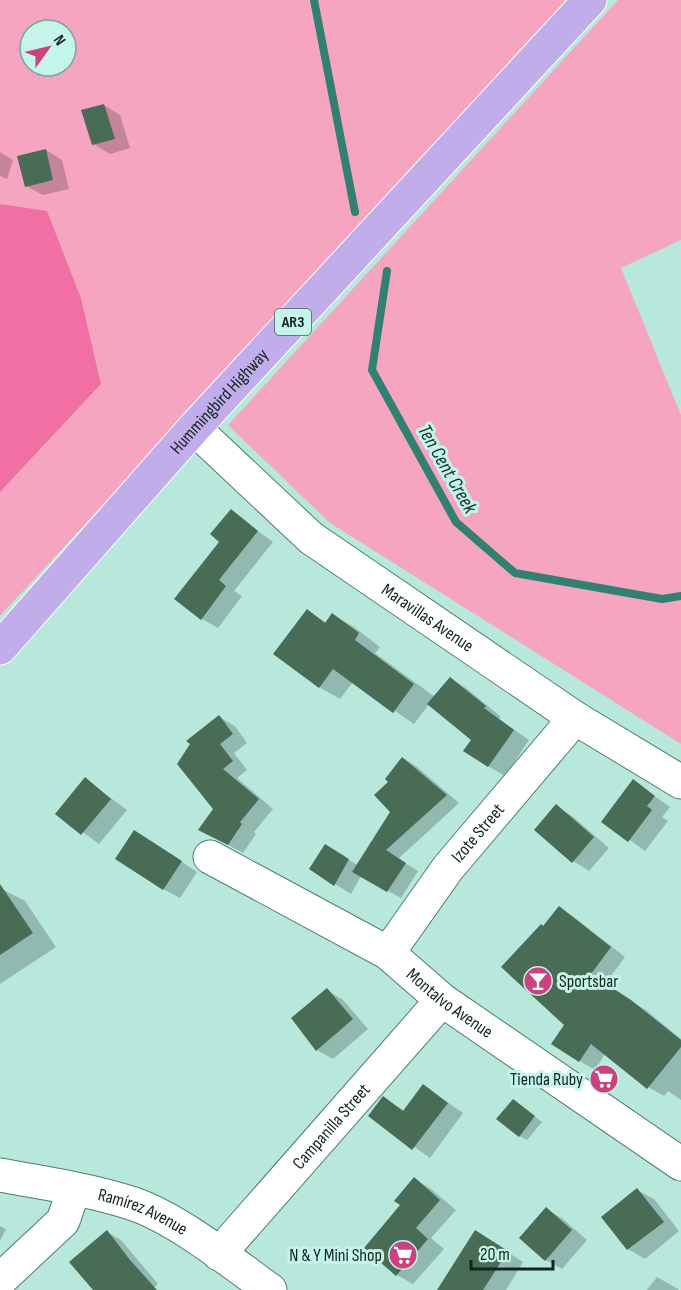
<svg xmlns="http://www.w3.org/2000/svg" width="681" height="1290" font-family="'Sofia Sans Condensed',sans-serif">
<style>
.green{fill:#f6a5c1;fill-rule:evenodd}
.forest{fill:#f16fa3}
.shadow{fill:#0003}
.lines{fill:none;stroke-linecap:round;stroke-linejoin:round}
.stream{stroke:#328170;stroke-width:8}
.building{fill:#496c57}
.minor-casing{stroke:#507d72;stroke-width:35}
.major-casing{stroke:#fff;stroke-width:35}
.minor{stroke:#fff;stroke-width:33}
.major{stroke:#c1adea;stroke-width:33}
.labels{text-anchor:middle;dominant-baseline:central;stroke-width:6;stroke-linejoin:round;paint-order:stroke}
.shield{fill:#c4f5e8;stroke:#47635c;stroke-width:1.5}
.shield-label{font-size:16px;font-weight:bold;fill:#122520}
.street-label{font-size:18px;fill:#122520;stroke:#c4f5e8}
.poi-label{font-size:18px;fill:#122520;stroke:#c4f5e8;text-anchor:end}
.water-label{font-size:20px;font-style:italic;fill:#13332c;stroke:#c4f5e8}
</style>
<rect width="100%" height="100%" fill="#b7e8db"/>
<!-- green -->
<path class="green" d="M 0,0 L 571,0 L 0,616 L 0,492 L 101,384 L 81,298 L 47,212 L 0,204 ZM 30,30 L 66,30 L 66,66 L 30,66 Z
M 618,0 L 681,0 L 681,240 L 621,268 L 681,415 L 681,744 L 330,523 L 228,425 Z"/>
<!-- forest -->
<path class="forest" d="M 0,204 L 47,211 L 81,298 L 101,384 L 0,492 Z"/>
<!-- shadow -->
<path class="shadow" d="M 104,105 L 120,115 L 130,148 L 110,154 L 93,144 Z
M 46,150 L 62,160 L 69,189 L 43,195 L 26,186 Z
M 0,152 L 13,160 L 7,179 L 0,176 Z
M 231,511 L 273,542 L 234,591 L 242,596 L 218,628 L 202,619 Z
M 307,611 L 327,623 L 333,615 L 354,627 L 380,647 L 375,653 L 435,697 L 450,679 L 466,688 L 501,717 L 499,719 L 529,740 L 505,776 L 488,766 L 473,739 L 429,704 L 414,724 L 353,682 L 340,699 L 319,687 Z
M 219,717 L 235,726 L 247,743 L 234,753 L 247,770 L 237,778 L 273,809 L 254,832 L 256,834 L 243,853 L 200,830 L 215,809 Z
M 403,758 L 416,766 L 459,803 L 398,859 L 418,871 L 401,898 L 361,876 L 351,894 L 311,869 L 325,846 L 358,865 L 392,812 L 390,781 Z
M 85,779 L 127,810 L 99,844 L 57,813 Z
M 633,781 L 670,807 L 662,817 L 668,821 L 645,851 L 603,821 Z
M 556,806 L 572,816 L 609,848 L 589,871 L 573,861 Z
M 151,841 L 197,872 L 180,898 L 163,889 Z
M 0,888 L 25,901 L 56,947 L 0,984 Z
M 559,908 L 574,917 L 625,957 L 605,984 L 647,1011 L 681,1039 L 681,1100 L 668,1091 L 664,1096 L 648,1087 L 605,1054 L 595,1070 L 580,1061 L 566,1025 L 544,927 Z
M 327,990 L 343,1000 L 368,1029 L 333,1059 L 317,1050 Z
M 424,1086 L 463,1113 L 430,1158 L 370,1115 L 383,1098 L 405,1111 Z
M 514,1100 L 542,1122 L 527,1140 L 519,1136 Z
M 415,1179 L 431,1189 L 456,1210 L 431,1238 L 444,1249 L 413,1284 L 397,1275 L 366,1248 L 402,1205 Z
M 637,1190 L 654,1199 L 679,1231 L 645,1259 L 628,1249 L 603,1217 Z
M 546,1209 L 563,1219 L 587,1240 L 562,1269 L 546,1260 Z
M 0,1226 L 6,1229 L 0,1241 Z
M 107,1232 L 121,1240 L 158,1284 L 151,1290 L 95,1290 Z
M 492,1242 L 523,1262 L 506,1290 L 446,1290 Z
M 657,1277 L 678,1289 L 679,1290 L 647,1290 Z"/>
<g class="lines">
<!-- stream -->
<path class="stream" d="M 314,0 L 355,212
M 387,271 L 372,370 L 456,522 L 515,573 L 662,599 L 681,596"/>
</g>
<!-- building -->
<path class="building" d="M 104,104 L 115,139 L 92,145 L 81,110 Z
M 46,149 L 53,180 L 25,187 L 17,156 Z
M 231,509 L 258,531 L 219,580 L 226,586 L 201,620 L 174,599 L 219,542 L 210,534 Z
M 307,609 L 325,623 L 332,613 L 359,633 L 355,640 L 414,684 L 393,713 L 333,669 L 319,688 L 273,654 Z
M 450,677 L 486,706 L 484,708 L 514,730 L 488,767 L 463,751 L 471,740 L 427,704 Z
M 219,715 L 233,734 L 220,744 L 233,761 L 223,769 L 259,799 L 240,822 L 242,824 L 228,845 L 198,830 L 213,809 L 177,764 L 190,744 L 186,741 Z
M 402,757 L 447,795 L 386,850 L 406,863 L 387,892 L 352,872 L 390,812 L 374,795 L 388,782 L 385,779 Z
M 85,777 L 111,799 L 81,835 L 55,814 Z
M 633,779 L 655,796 L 647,806 L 652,810 L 628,842 L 601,822 Z
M 556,804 L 594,837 L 572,863 L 534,830 Z
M 134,830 L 182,861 L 163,890 L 115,859 Z
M 325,844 L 349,859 L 334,886 L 309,869 Z
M 0,884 L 33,933 L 0,955 Z
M 559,906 L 611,947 L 591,974 L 631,1000 L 681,1040 L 681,1047 L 647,1089 L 591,1044 L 579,1062 L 551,1044 L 564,1025 L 501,967 L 541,924 L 543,926 Z
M 327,988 L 353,1019 L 316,1051 L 291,1018 Z
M 423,1084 L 448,1103 L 412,1150 L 368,1116 L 383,1096 L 403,1111 Z
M 513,1099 L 535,1116 L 519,1137 L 496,1119 Z
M 414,1177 L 440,1200 L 416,1228 L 428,1239 L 396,1276 L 364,1248 L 400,1205 L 394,1201 Z
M 637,1188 L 664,1222 L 627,1250 L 601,1217 Z
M 546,1207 L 572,1230 L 545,1261 L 519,1238 Z
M 107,1230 L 130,1260 L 157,1290 L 93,1290 L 69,1262 Z
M 475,1230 L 508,1251 L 483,1290 L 437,1290 Z"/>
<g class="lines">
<!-- minor casing -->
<g class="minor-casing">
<g id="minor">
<path id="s1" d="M 194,428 L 311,538 L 575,718 L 681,782"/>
<path id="s2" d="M 210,857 L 388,953 L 442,1000 L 681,1164"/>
<path id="s3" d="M 388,953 L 448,868 L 575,718"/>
<path id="s4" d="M 0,1175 C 45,1183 91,1190 134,1204 C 179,1220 231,1262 270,1290"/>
<path id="s5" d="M 219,1254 L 442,1000"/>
<path d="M 0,1280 L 63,1221 L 74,1189"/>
</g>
</g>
<!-- major casing -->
<g class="major-casing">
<g id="major">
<path id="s6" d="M 0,648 L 194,428 L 590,0"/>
</g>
</g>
<!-- minor -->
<use href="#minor" class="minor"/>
<!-- major -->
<use href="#major" class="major"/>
</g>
<!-- icons -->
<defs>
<g id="bar-disc" transform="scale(1.5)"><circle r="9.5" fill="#cb427e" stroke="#c4f5e8"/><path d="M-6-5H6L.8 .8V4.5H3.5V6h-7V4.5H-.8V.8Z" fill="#fff"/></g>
<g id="supermarket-disc" transform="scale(1.5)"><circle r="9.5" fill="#cb427e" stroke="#c4f5e8"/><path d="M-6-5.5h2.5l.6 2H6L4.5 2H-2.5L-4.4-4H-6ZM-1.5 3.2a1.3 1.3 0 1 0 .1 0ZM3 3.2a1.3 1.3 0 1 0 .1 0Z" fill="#fff"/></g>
</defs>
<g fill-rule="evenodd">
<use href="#bar-disc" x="538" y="981"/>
<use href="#supermarket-disc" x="604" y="1079"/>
<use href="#supermarket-disc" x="403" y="1255"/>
</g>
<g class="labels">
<!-- shield labels -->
<rect class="shield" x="275" y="309" width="36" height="26" rx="4.5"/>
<g class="shield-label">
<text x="293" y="322">AR3</text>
</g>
<!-- street labels -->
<g class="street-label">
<text stroke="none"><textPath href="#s6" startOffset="330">Hummingbird Highway</textPath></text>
<text stroke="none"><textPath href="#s1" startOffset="302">Maravillas Avenue</textPath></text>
<text stroke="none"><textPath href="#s3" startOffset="150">Izote Street</textPath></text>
<text stroke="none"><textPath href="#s2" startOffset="282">Montalvo Avenue</textPath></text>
<text stroke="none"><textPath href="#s5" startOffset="170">Campanilla Street</textPath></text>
<text stroke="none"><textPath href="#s4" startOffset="148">Ramírez Avenue</textPath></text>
</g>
<!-- poi labels -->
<g class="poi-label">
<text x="559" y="981" text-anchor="start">Sportsbar</text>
<text x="583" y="1079">Tienda Ruby</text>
<text x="382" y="1255">N &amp; Y Mini Shop</text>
</g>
<!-- water labels -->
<g class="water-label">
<text transform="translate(447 469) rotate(60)">Ten Cent Creek</text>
</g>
</g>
<!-- north arrow -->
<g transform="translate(48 48) rotate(56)"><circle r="28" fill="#c4f5e8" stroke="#7da298" stroke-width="1.5"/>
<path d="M0-4.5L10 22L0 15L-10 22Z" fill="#cb427e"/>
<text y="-9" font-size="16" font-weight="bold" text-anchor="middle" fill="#122520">N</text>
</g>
<!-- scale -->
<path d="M471 1260v9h82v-9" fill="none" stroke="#122520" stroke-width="3"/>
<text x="480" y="1260" font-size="18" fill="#122520" stroke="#c4f5e8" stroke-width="4.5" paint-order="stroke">20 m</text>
</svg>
